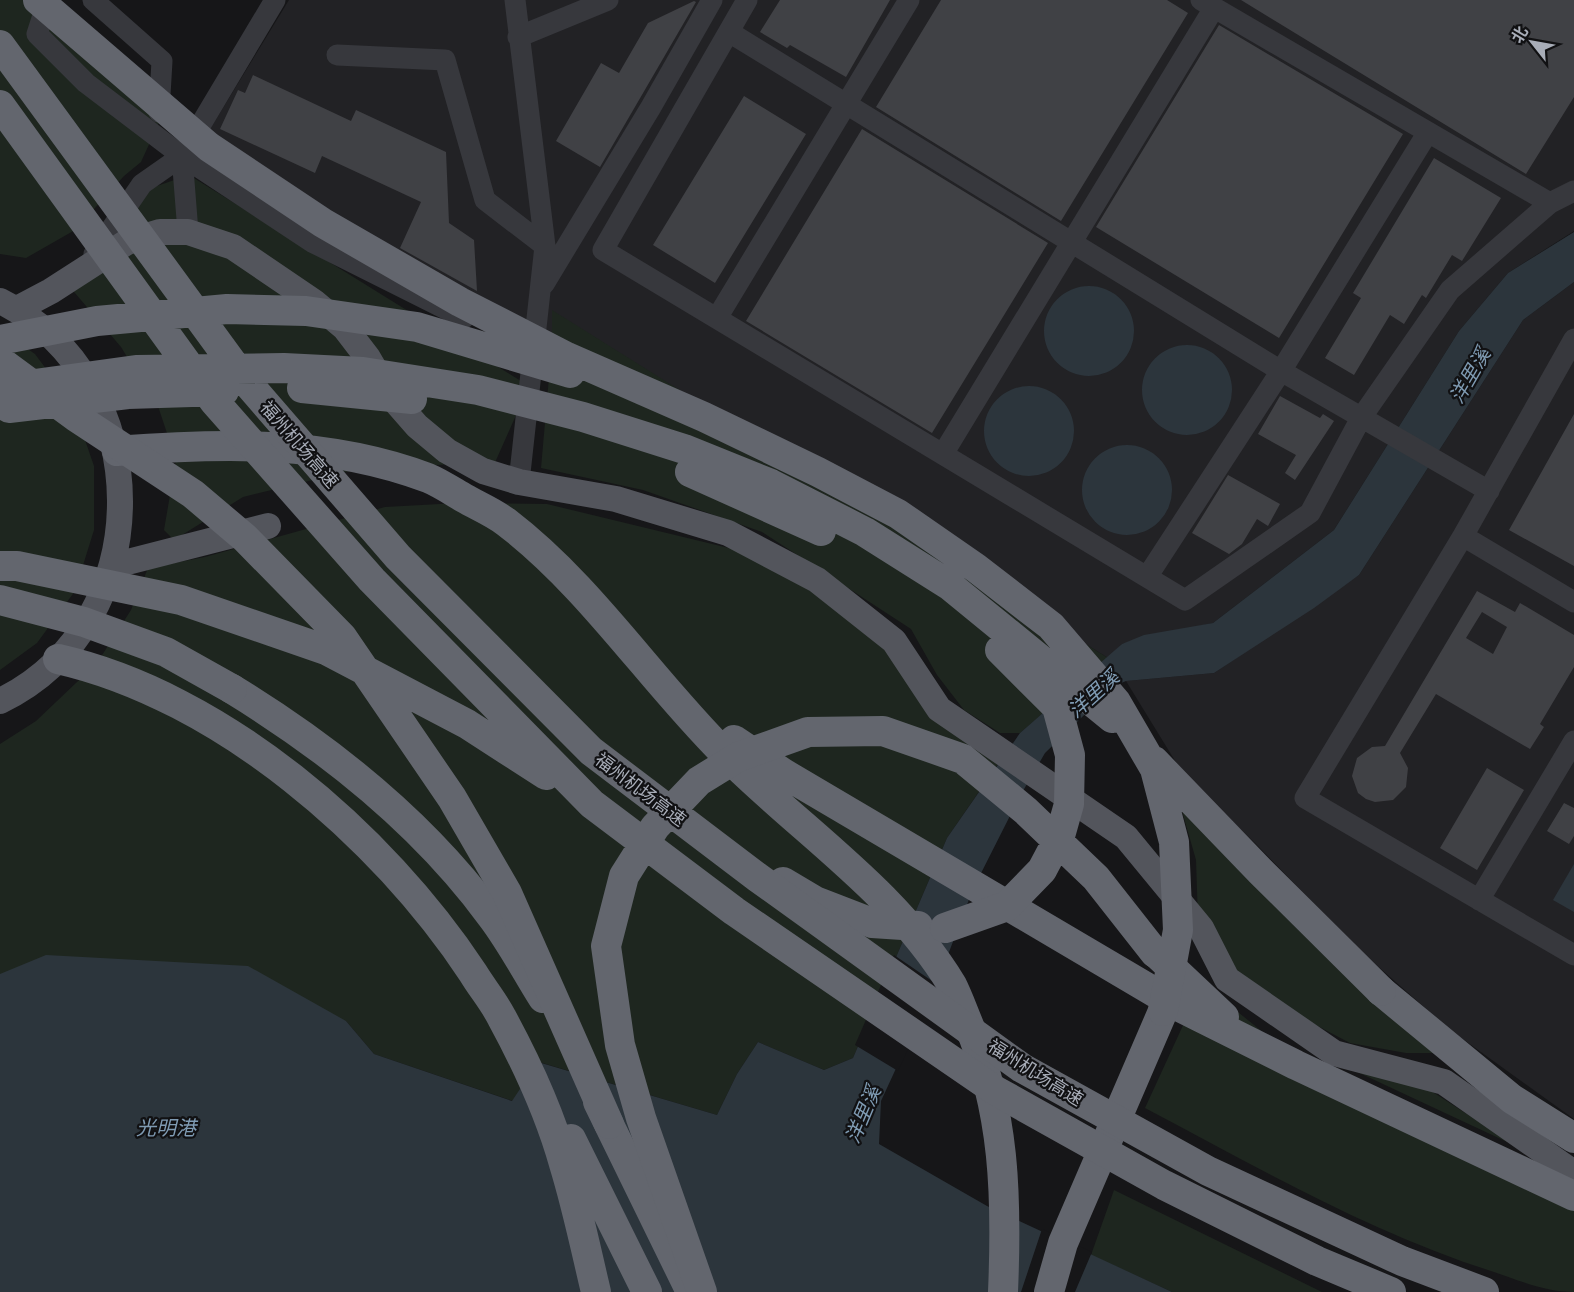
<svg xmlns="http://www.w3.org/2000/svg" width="1574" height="1292" font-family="'Exo 2','Noto Sans SC',sans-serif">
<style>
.built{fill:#222225}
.green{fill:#1e261f}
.water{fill:#2c353c}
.pier{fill:#161618}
.building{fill:#404145;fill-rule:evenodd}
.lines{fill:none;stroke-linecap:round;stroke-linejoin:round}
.minor{stroke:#37383d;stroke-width:21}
.major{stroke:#53555c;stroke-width:26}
.highway{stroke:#63666e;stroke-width:30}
.highway-bridge{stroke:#63666e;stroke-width:30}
.labels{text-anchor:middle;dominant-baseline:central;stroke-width:4.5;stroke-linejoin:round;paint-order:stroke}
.street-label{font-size:18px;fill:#a8adb8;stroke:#111113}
.water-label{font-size:20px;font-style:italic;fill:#7f9bb3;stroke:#111113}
</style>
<rect width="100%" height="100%" fill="#161618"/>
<!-- built -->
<path class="built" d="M 289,0 L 1574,0 L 1574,231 L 1508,273 L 1459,331 L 1334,530 L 1213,623 L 1122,644 L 1108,658 L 552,311 L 552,343 L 394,260 L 207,134 Z
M 1574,282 L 1574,1119 L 1449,1029 L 1356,947 L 1255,843 L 1185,777 L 1126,681 L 1214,673 L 1359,575 L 1523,320 Z"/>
<!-- green -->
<path class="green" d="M 0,0 L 53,0 L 167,105 L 141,162 L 124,176 L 75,230 L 26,258 L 0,254 Z
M 189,175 L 529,386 L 493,467 L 475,463 L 358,469 L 243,497 L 174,540 L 164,530 L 176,460 L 159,409 L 121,347 L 63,279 L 141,197 L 154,187 Z
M 552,310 L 1108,658 L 1020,733 L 1000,733 L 964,710 L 937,675 L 911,629 L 762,532 L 643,490 L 541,468 L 552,343 Z
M 0,330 L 35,354 L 73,405 L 94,466 L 94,530 L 75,591 L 37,643 L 0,670 Z
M 458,503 L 547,504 L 737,550 L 851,613 L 896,657 L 928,716 L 998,764 L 947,838 L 853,1058 L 824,1070 L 758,1042 L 737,1074 L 717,1115 L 539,1062 L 513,1101 L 374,1054 L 346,1021 L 0,974 L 0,744 L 36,721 L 97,663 L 131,610 L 148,568 L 205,557 L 385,507 Z
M 1180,804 C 1261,894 1343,981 1439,1053 L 1406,1053 L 1350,1043 L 1293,1013 L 1229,968 L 1198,920 L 1196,860 Z
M 1213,992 L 1330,1086 L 1574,1203 L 1574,1292 C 1545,1292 1518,1280 1491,1271 C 1369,1232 1257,1167 1145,1108 L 1185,1021 Z
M 1353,1070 L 1417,1082 L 1520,1148 Z
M 1114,1190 L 1322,1292 L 1172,1292 L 1091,1255 Z"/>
<!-- water -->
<path class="water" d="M 1574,232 L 1574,282 L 1523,320 L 1359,575 L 1314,608 L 1214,673 L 1126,681 L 1114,686 L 1045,753 L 1020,796 L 973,889 L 946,960 L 881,1101 L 879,1144 L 987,1206 L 1172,1292 L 0,1292 L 0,974 L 46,955 L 248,966 L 346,1021 L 374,1054 L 512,1101 L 538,1062 L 717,1115 L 737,1074 L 758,1042 L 824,1070 L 853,1058 L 947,838 L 1020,733 L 1122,644 L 1144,635 L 1213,623 L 1334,530 L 1459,331 L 1508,273 Z
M1044 331a45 45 0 1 1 90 0a45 45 0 1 1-90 0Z
M1142 390a45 45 0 1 1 90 0a45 45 0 1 1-90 0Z
M984 431a45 45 0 1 1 90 0a45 45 0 1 1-90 0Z
M1082 490a45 45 0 1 1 90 0a45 45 0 1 1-90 0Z
M 1574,864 L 1574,912 L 1553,900 Z"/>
<!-- pier -->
<path class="pier" d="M 894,955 L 938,985 L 898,1071 L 855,1045 Z
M 1042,1229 L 1092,1252 L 1075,1292 L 1021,1292 Z"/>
<!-- building -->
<path class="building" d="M 780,0 L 890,0 L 846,77 L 790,45 L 787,48 L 760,32 Z
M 941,0 L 1167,0 L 1188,13 L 1061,221 L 876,107 Z
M 1241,0 L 1574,0 L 1574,97 L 1526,174 Z
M 694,1 L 696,2 L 600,167 L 556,141 L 601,63 L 619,73 L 648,23 Z
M 1219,25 L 1403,134 L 1279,338 L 1096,227 Z
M 253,75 L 351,121 L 356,110 L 446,152 L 449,223 L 474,240 L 477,291 L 400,248 L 421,202 L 322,156 L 315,173 L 220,129 L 238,90 L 245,93 Z
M 744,96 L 806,134 L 715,283 L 653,245 Z
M 862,129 L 1048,243 L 932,433 L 746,321 Z
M 1434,158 L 1501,198 L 1462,261 L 1452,255 L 1426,298 L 1422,295 L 1404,324 L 1390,315 L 1354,375 L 1325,358 L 1361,298 L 1353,293 Z
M 1280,396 L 1320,418 L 1323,414 L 1334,421 L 1295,480 L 1285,473 L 1296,455 L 1258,434 Z
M 1574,414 L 1574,566 L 1509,530 Z
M 1228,475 L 1280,504 L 1268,526 L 1257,519 L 1242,544 L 1229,554 L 1192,533 Z
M 1477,591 L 1515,612 L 1520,603 L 1574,635 L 1574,667 L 1540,724 L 1544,727 L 1530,749 L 1436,694 L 1400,753 L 1408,768 L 1406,787 L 1393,800 L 1375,802 L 1366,799 L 1358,793 L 1352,776 L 1357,758 L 1372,747 L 1385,746 ZM 1482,612 L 1507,627 L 1493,654 L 1466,638 Z
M 1487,768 L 1524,790 L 1477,870 L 1440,848 Z
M 1564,803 L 1574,808 L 1574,836 L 1569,844 L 1547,831 Z"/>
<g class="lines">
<!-- minor -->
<path class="minor" d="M 48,0 L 37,34 L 86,83 L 182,156 L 312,242 L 464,318
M 93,0 L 162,61 L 159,112
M 515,0 L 545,246 L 519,482
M 747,0 L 603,250 L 1185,600 L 1310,513 L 1361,418 L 1450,290 L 1550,203 L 1574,191
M 1201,0 L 1550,203
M 729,32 L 1281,371 L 1489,491
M 518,37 L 608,0
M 337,55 L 445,60 L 485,200 L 545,246
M 188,232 L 182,156 L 275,0
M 94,254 L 142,184 L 182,156
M 544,284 L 651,107 L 712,0
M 717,318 L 909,0
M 1574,339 L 1463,536 L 1305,798 L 1574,955
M 943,454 L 1214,8
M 1463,536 L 1574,602
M 1147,577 L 1281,371 L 1428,132
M 1479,900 L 1574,741"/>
<!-- major -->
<path class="major" d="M 0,301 C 159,379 161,623 0,701
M 17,309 L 51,291 L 127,242 L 160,232 L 188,232 L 233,247 L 314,302 L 345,328 L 368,358 L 389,394 L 417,426 L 447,451 L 483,471 L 519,482 L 616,499 L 728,533 L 817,580 L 894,641 L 939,709 L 1126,837 L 1201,928 L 1227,979 L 1334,1053 L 1444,1082 L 1574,1173
M 112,566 L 268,526"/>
<!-- highway -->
<path class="highway" d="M 117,451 C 222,443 327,440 428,478 C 440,483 452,491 464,498 C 478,506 493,512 506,522 C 591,587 651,681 727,756 C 803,832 895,891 952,985 C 958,997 963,1011 968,1023 C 1005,1111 1007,1197 1003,1292
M 58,659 C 221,696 382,835 473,973 C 482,988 494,1002 502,1018 C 527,1064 550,1114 564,1164 C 577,1206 586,1250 596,1292
M 232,689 C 330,749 423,823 492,917 C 511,942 526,971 543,998
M 734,740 L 783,773 L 1178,1006 L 1296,1065 L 1574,1196
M 783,882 L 815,901 L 872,923 L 918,926
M 1156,953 L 1224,1017
M 1381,991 L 1512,1099 L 1574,1138
M 598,1102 L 690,1290
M 571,1139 L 647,1292
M 1049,1292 L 1063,1243 L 1163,1011"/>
<!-- highway-bridge -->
<path class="highway-bridge" d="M 38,0 L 209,147 L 323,223 L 460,302 L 567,357 L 704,417 L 818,472 L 898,514 L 976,568 L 1051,626 L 1116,702 L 1155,769 L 1174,842 L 1178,930 L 1163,1011
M 0,45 L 244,379 L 398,557 L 591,751 L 757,877 L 1022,1068 L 1208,1171 L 1402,1261 L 1484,1292
M 0,105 L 214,401 L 372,580 L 592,804 L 734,911 L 996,1091 L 1164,1185 L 1317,1261 L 1391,1292
M 0,340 L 97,321 L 227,309 L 306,311 L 417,327 L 570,373
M 0,361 L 76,417 L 193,494 L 245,538 L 342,637 L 452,798 L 507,893 L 609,1124
M 302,388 L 412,399
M 0,389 L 136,370 L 284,368 L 363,372 L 478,390 L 583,417 L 684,449 L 771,484 L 865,532 L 949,585 L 1112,718
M 9,408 L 128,394 L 224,391
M 690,472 L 821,531
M 0,566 L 17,566 L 181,600 L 326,650 L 467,724 L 546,775
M 0,600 L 84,622 L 166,652 L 232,689
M 1154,761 L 1261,872 L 1381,991
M 945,928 L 1007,906 L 1042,870 L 1060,836 L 1069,804 L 1070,755 L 1057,707 L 1000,650
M 702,1292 L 641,1118 L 620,1045 L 606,946 L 624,876 L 655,827 L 699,781 L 738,757 L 808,732 L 883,731 L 963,759 L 1026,811 L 1096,878 L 1155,953"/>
</g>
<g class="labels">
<!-- street labels -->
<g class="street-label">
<text transform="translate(300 444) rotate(49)">福州机场高速</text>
<text transform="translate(641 789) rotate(37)">福州机场高速</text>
<text transform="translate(1036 1072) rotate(32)">福州机场高速</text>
</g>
<!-- water labels -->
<g class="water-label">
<text transform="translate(1469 375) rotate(-60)">洋里溪</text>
<text transform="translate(1093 693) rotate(-42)">洋里溪</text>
<text transform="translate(862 1114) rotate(-67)">洋里溪</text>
<text x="166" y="1127">光明港</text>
</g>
</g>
<!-- north arrow -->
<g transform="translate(1532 42) rotate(301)" stroke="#111113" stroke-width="4.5" paint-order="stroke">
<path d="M0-4.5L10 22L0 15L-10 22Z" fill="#a8adb8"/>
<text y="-9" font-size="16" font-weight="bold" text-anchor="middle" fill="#a8adb8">北</text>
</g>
</svg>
